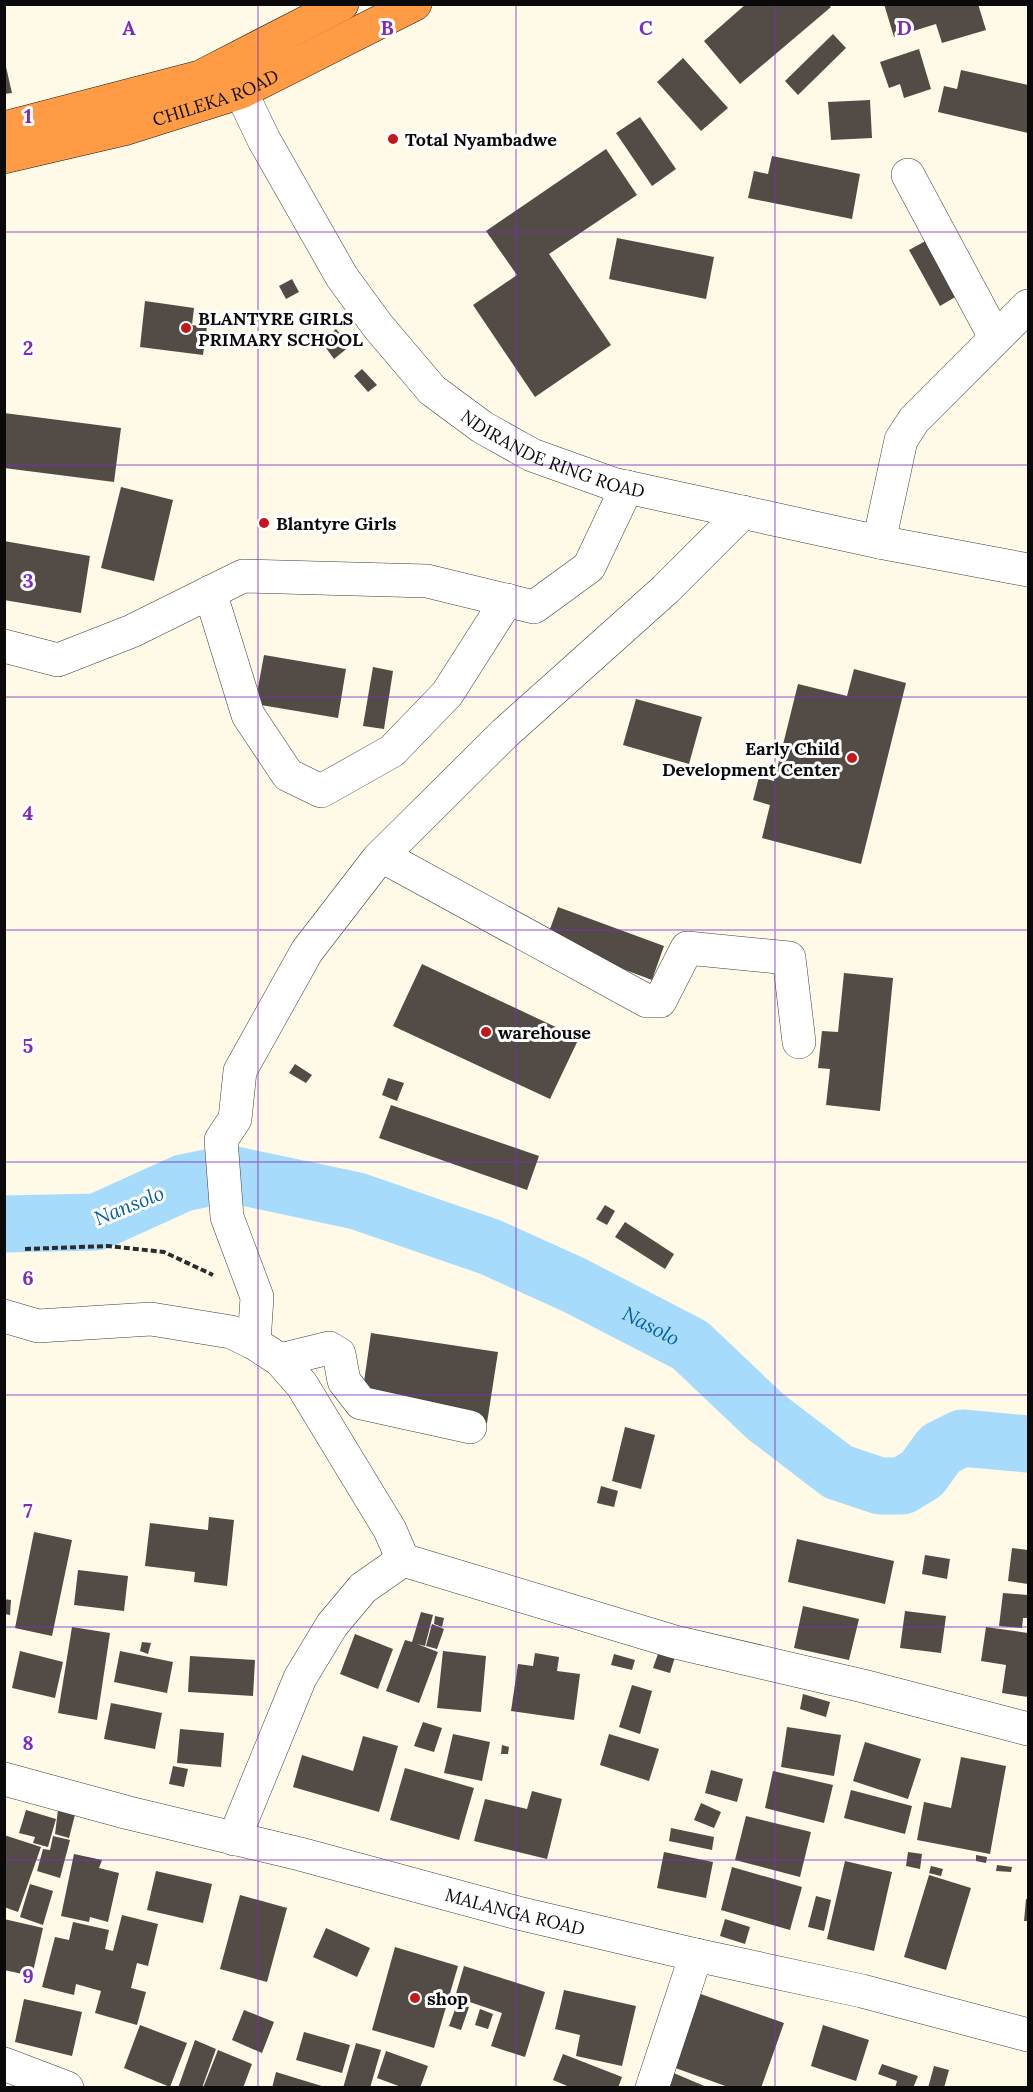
<svg xmlns="http://www.w3.org/2000/svg" width="1033" height="2092" font-family="Lora,serif">
<style>
.lines{fill:none;stroke-linecap:round;stroke-linejoin:round}
.river{stroke:#a6dbfc;stroke-width:57}
.building{fill:#534b45}
.minor-casing{stroke:#3d3d3d;stroke-width:34}
.highway-casing{stroke:#1b1b1b;stroke-width:34}
.path{stroke:#2c2c2c;stroke-width:4;stroke-dasharray:6 3;stroke-linecap:butt}
.minor{stroke:#fff;stroke-width:33}
.highway{stroke:#ff9b45;stroke-width:33}
.grid{fill:none;stroke:#7b2cbf;stroke-width:1.5;stroke-opacity:0.55}
.poi-dot{fill:#c5161d;stroke:#fff;stroke-width:2}
.labels{text-anchor:middle;dominant-baseline:central;stroke-width:6;stroke-linejoin:round;paint-order:stroke}
.street-label{font-size:18px;fill:#0a0a0a;stroke:#fff}
.poi-label{font-size:18px;font-weight:bold;fill:#0a0a0a;stroke:#fff;text-anchor:start}
.water-label{font-size:20px;font-style:italic;fill:#0960a5;stroke:#fff}
.grid-label{font-size:20px;text-anchor:middle;font-weight:bold;fill:#7b2cbf;stroke:#fff;stroke-width:6;stroke-linejoin:round;paint-order:stroke}
</style>
<rect width="100%" height="100%" fill="#fffae7"/>
<g class="lines">
<!-- river -->
<g class="river">
<path id="s1" d="M 230,1174 L 357,1201 L 490,1247 L 574,1285 L 690,1345 L 766,1417 L 838,1472 L 880,1486 L 902,1486 L 922,1474 L 940,1449 L 962,1438 L 1028,1444"/>
<path d="M 4,1224 L 97,1222 L 183,1183 L 217,1176"/>
</g>
</g>
<!-- building -->
<path class="building" d="M 746,4 L 828,4 L 831,7 L 740,84 L 704,41 Z
M 884,4 L 978,4 L 986,30 L 942,43 L 936,24 L 894,37 Z
M 833,34 L 846,48 L 798,95 L 785,81 Z
M 919,49 L 931,89 L 904,98 L 900,84 L 889,88 L 880,62 Z
M 4,58 L 12,93 L 4,94 Z
M 683,58 L 728,108 L 701,131 L 657,82 Z
M 961,70 L 1028,85 L 1028,133 L 938,112 L 944,86 L 957,89 Z
M 870,100 L 872,138 L 831,140 L 828,102 Z
M 640,117 L 676,169 L 652,186 L 616,133 Z
M 606,149 L 637,195 L 549,254 L 611,345 L 535,397 L 473,305 L 517,275 L 486,231 Z
M 772,156 L 860,174 L 852,219 L 748,198 L 754,171 L 768,174 Z
M 617,238 L 714,257 L 706,299 L 609,279 Z
M 931,238 L 962,293 L 940,306 L 909,250 Z
M 292,279 L 299,292 L 286,299 L 279,286 Z
M 145,301 L 194,308 L 192,325 L 207,327 L 203,355 L 140,347 Z
M 336,329 L 350,346 L 334,359 L 321,341 Z
M 362,369 L 377,385 L 368,392 L 354,376 Z
M 4,413 L 121,428 L 114,482 L 4,468 Z
M 121,487 L 173,500 L 154,581 L 101,568 Z
M 4,541 L 90,556 L 81,613 L 4,600 Z
M 264,655 L 346,669 L 338,718 L 255,704 Z
M 373,667 L 393,671 L 384,729 L 363,726 Z
M 854,669 L 906,683 L 861,864 L 762,838 L 770,805 L 753,800 L 759,777 L 774,781 L 798,684 L 847,696 Z
M 636,699 L 702,717 L 689,764 L 623,745 Z
M 558,907 L 664,946 L 652,980 L 546,940 Z
M 422,964 L 579,1038 L 550,1099 L 393,1026 Z
M 844,973 L 893,978 L 880,1111 L 826,1105 L 830,1069 L 818,1068 L 822,1031 L 838,1032 Z
M 295,1064 L 312,1075 L 306,1083 L 289,1073 Z
M 388,1078 L 404,1083 L 397,1101 L 382,1095 Z
M 391,1105 L 539,1156 L 527,1190 L 379,1138 Z
M 605,1205 L 615,1211 L 607,1225 L 596,1219 Z
M 625,1222 L 674,1254 L 665,1269 L 615,1237 Z
M 371,1333 L 498,1352 L 487,1423 L 361,1403 Z
M 625,1427 L 655,1435 L 641,1489 L 612,1481 Z
M 601,1486 L 618,1491 L 614,1507 L 597,1503 Z
M 209,1517 L 234,1520 L 227,1586 L 194,1582 L 195,1572 L 145,1566 L 150,1523 L 208,1530 Z
M 34,1532 L 72,1540 L 52,1636 L 15,1628 Z
M 797,1539 L 894,1561 L 885,1604 L 788,1582 Z
M 1012,1548 L 1028,1550 L 1028,1584 L 1008,1581 Z
M 925,1555 L 950,1559 L 947,1579 L 922,1574 Z
M 78,1570 L 128,1576 L 124,1611 L 74,1605 Z
M 1003,1593 L 1028,1595 L 1028,1618 L 1023,1618 L 1022,1628 L 999,1626 Z
M 4,1599 L 11,1600 L 10,1615 L 4,1614 Z
M 803,1606 L 859,1619 L 849,1660 L 794,1648 Z
M 905,1611 L 946,1616 L 941,1653 L 900,1648 Z
M 421,1612 L 433,1615 L 425,1646 L 417,1644 L 438,1652 L 419,1703 L 386,1691 L 405,1640 L 412,1642 Z
M 435,1616 L 444,1618 L 442,1627 L 434,1624 Z
M 432,1624 L 444,1629 L 437,1649 L 426,1646 Z
M 72,1627 L 110,1633 L 97,1720 L 58,1713 Z
M 986,1627 L 1028,1633 L 1028,1697 L 1002,1693 L 1006,1665 L 981,1661 Z
M 355,1634 L 393,1649 L 378,1689 L 340,1674 Z
M 142,1642 L 151,1643 L 148,1654 L 140,1651 Z
M 20,1651 L 63,1662 L 55,1698 L 12,1688 Z
M 120,1651 L 173,1662 L 167,1693 L 114,1682 Z
M 443,1651 L 486,1656 L 481,1712 L 437,1708 Z
M 659,1651 L 675,1657 L 670,1673 L 653,1668 Z
M 535,1653 L 559,1657 L 557,1671 L 580,1674 L 574,1720 L 511,1711 L 518,1664 L 533,1666 Z
M 614,1654 L 635,1660 L 632,1670 L 611,1665 Z
M 190,1656 L 255,1660 L 253,1696 L 188,1692 Z
M 632,1685 L 652,1691 L 640,1734 L 619,1727 Z
M 803,1694 L 830,1702 L 826,1717 L 800,1709 Z
M 111,1703 L 162,1713 L 155,1749 L 104,1739 Z
M 423,1722 L 442,1728 L 434,1752 L 414,1746 Z
M 787,1727 L 841,1735 L 834,1776 L 781,1767 Z
M 180,1729 L 224,1733 L 221,1767 L 177,1763 Z
M 453,1734 L 490,1742 L 482,1781 L 444,1773 Z
M 609,1734 L 659,1749 L 649,1781 L 600,1765 Z
M 363,1736 L 398,1746 L 379,1812 L 293,1787 L 302,1755 L 353,1771 Z
M 865,1742 L 921,1759 L 908,1799 L 853,1781 Z
M 502,1745 L 509,1747 L 508,1754 L 501,1754 Z
M 961,1757 L 1006,1766 L 990,1854 L 917,1840 L 924,1802 L 951,1808 Z
M 173,1766 L 188,1769 L 184,1787 L 169,1784 Z
M 405,1768 L 474,1788 L 459,1840 L 390,1820 Z
M 711,1770 L 743,1779 L 737,1802 L 705,1793 Z
M 773,1771 L 833,1785 L 824,1823 L 765,1808 Z
M 851,1790 L 912,1806 L 905,1834 L 844,1818 Z
M 532,1791 L 562,1799 L 547,1859 L 474,1841 L 485,1799 L 527,1809 Z
M 59,1802 L 77,1807 L 69,1838 L 55,1834 Z
M 701,1803 L 721,1812 L 714,1828 L 694,1820 Z
M 26,1810 L 56,1819 L 48,1847 L 33,1843 L 35,1837 L 19,1833 Z
M 746,1816 L 811,1832 L 800,1877 L 735,1860 Z
M 671,1828 L 714,1837 L 712,1850 L 669,1841 Z
M 4,1835 L 41,1847 L 18,1912 L 4,1907 Z
M 53,1836 L 70,1840 L 60,1878 L 37,1871 L 43,1849 L 50,1850 Z
M 664,1852 L 713,1862 L 706,1898 L 657,1888 Z
M 908,1852 L 922,1854 L 920,1869 L 906,1866 Z
M 74,1854 L 102,1860 L 99,1868 L 119,1873 L 108,1922 L 90,1917 L 89,1922 L 61,1916 Z
M 976,1855 L 987,1857 L 986,1863 L 976,1861 Z
M 845,1861 L 892,1872 L 874,1951 L 827,1939 Z
M 997,1865 L 1012,1867 L 1011,1872 L 996,1871 Z
M 931,1866 L 943,1869 L 941,1876 L 929,1873 Z
M 732,1867 L 802,1887 L 790,1930 L 721,1910 Z
M 156,1871 L 212,1884 L 203,1923 L 147,1910 Z
M 929,1875 L 971,1888 L 946,1970 L 904,1957 Z
M 30,1884 L 53,1891 L 43,1925 L 20,1917 Z
M 240,1895 L 287,1908 L 267,1982 L 220,1969 Z
M 816,1896 L 831,1900 L 824,1931 L 808,1927 Z
M 1026,1899 L 1028,1899 L 1028,1921 L 1024,1921 Z
M 122,1915 L 158,1924 L 148,1966 L 137,1963 L 131,1988 L 146,1992 L 137,2025 L 95,2013 L 101,1991 L 76,1984 L 74,1995 L 42,1987 L 55,1937 L 69,1940 L 73,1922 L 109,1930 L 105,1949 L 113,1951 Z
M 4,1919 L 43,1928 L 32,1976 L 4,1970 Z
M 725,1919 L 750,1927 L 745,1944 L 720,1936 Z
M 326,1928 L 370,1948 L 357,1977 L 313,1957 Z
M 395,1947 L 458,1966 L 434,2048 L 372,2030 Z
M 464,1966 L 545,1992 L 525,2057 L 491,2046 L 502,2013 L 455,1997 Z
M 564,1990 L 636,2006 L 622,2066 L 576,2056 L 580,2035 L 555,2029 Z
M 692,1991 L 784,2023 L 761,2088 L 731,2088 L 667,2065 Z
M 24,1999 L 82,2012 L 72,2056 L 15,2042 Z
M 457,2004 L 469,2007 L 461,2030 L 449,2026 Z
M 480,2009 L 493,2014 L 488,2029 L 475,2025 Z
M 244,2010 L 274,2022 L 262,2053 L 232,2040 Z
M 140,2025 L 187,2043 L 170,2087 L 124,2068 Z
M 823,2025 L 869,2040 L 856,2081 L 811,2066 Z
M 304,2032 L 350,2045 L 342,2073 L 296,2060 Z
M 195,2040 L 216,2049 L 202,2088 L 178,2088 Z
M 356,2043 L 381,2050 L 370,2088 L 343,2088 Z
M 218,2050 L 252,2064 L 243,2088 L 203,2088 Z
M 386,2051 L 428,2066 L 420,2088 L 404,2088 L 377,2078 Z
M 563,2054 L 622,2077 L 618,2088 L 572,2088 L 553,2080 Z
M 882,2064 L 918,2076 L 913,2088 L 895,2088 L 897,2081 L 878,2074 Z
M 934,2066 L 949,2070 L 944,2088 L 928,2088 Z
M 669,2071 L 709,2088 L 663,2088 Z
M 276,2072 L 325,2087 L 325,2088 L 272,2088 Z"/>
<g class="lines">
<!-- minor casing -->
<g class="minor-casing">
<g id="minor">
<path id="s2" d="M 241,92 L 264,140 L 342,277 L 377,325 L 432,390 L 482,427 L 532,455 L 613,484 L 879,542 L 1028,570"/>
<path d="M 908,175 L 995,337"/>
<path d="M 879,542 L 901,440 L 914,420 L 1028,306"/>
<path d="M 210,592 L 248,715 L 288,775 L 321,791 L 392,751 L 447,694 L 507,600"/>
<path d="M 4,646 L 58,660 L 132,631 L 243,576 L 427,581 L 534,607 L 589,567 L 627,487"/>
<path d="M 382,856 L 647,1001 L 660,1001 L 687,948 L 789,958 L 799,1042"/>
<path d="M 4,1316 L 38,1326 L 151,1319 L 231,1332 L 254,1343 L 280,1360 L 302,1385 L 390,1530 L 403,1560"/>
<path d="M 254,1343 L 257,1297 L 227,1217 L 221,1140 L 235,1119 L 240,1071 L 307,951 L 378,859 L 505,733 L 666,589 L 743,512"/>
<path d="M 280,1360 L 329,1348 L 339,1354 L 344,1381 L 361,1403 L 470,1427"/>
<path id="s3" d="M 4,1779 L 129,1813 L 300,1854 L 518,1913 L 696,1955 L 862,1991 L 1028,2035"/>
<path d="M 234,1839 L 300,1678 L 332,1625 L 363,1588 L 403,1560 L 675,1642 L 863,1686 L 1028,1729"/>
<path d="M 4,2064 L 67,2088"/>
<path d="M 652,2088 L 696,1955"/>
</g>
</g>
<!-- highway casing -->
<g class="highway-casing">
<g id="highway">
<path d="M 4,128 L 200,77 L 342,4"/>
<path id="s4" d="M 4,157 L 124,129 L 241,92 L 415,4"/>
</g>
</g>
<!-- path -->
<path class="path" d="M 25,1249 L 108,1246 L 164,1252 L 213,1275"/>
<!-- minor -->
<use href="#minor" class="minor"/>
<!-- highway -->
<use href="#highway" class="highway"/>
</g>
<!-- grid -->
<path class="grid" d="M 258,4 L 258,2088M 516,4 L 516,2088M 775,4 L 775,2088M 4,232 L 1028,232M 4,465 L 1028,465M 4,697 L 1028,697M 4,930 L 1028,930M 4,1162 L 1028,1162M 4,1395 L 1028,1395M 4,1627 L 1028,1627M 4,1860 L 1028,1860"/>
<!-- markers -->
<g class="poi-dot">
<circle cx="393" cy="139" r="6"/>
<circle cx="186" cy="328" r="6"/>
<circle cx="264" cy="523" r="6"/>
<circle cx="852" cy="758" r="6"/>
<circle cx="486" cy="1032" r="6"/>
<circle cx="415" cy="1998" r="6"/>
</g>
<g class="labels">
<!-- street labels -->
<g class="street-label">
<text stroke="none"><textPath href="#s4" startOffset="220">CHILEKA ROAD</textPath></text>
<text stroke="none"><textPath href="#s2" startOffset="494">NDIRANDE RING ROAD</textPath></text>
<text stroke="none"><textPath href="#s3" startOffset="528">MALANGA ROAD</textPath></text>
</g>
<!-- poi labels -->
<g class="poi-label">
<text x="405" y="139">Total Nyambadwe</text>
<text x="198" y="318">BLANTYRE GIRLS<tspan x="198" dy="21">PRIMARY SCHOOL</tspan></text>
<text x="276" y="523">Blantyre Girls</text>
<text x="840" y="748" text-anchor="end">Early Child<tspan x="840" dy="21">Development Center</tspan></text>
<text x="498" y="1032">warehouse</text>
<text x="427" y="1998">shop</text>
</g>
<!-- water labels -->
<g class="water-label">
<text transform="translate(129 1205) rotate(-22)">Nansolo</text>
<text stroke="none"><textPath href="#s1" startOffset="450">Nasolo</textPath></text>
</g>
</g>
<g class="grid-label">
<text x="129" y="35">A</text>
<text x="387" y="35">B</text>
<text x="646" y="35">C</text>
<text x="904" y="35">D</text>
<text x="28" y="123">1</text>
<text x="28" y="355">2</text>
<text x="28" y="588">3</text>
<text x="28" y="820">4</text>
<text x="28" y="1053">5</text>
<text x="28" y="1285">6</text>
<text x="28" y="1518">7</text>
<text x="28" y="1750">8</text>
<text x="28" y="1983">9</text>
</g>
<!-- border -->
<rect width="1033" height="2092" fill="none" stroke="#0a0a0a" stroke-width="12"/>
</svg>
